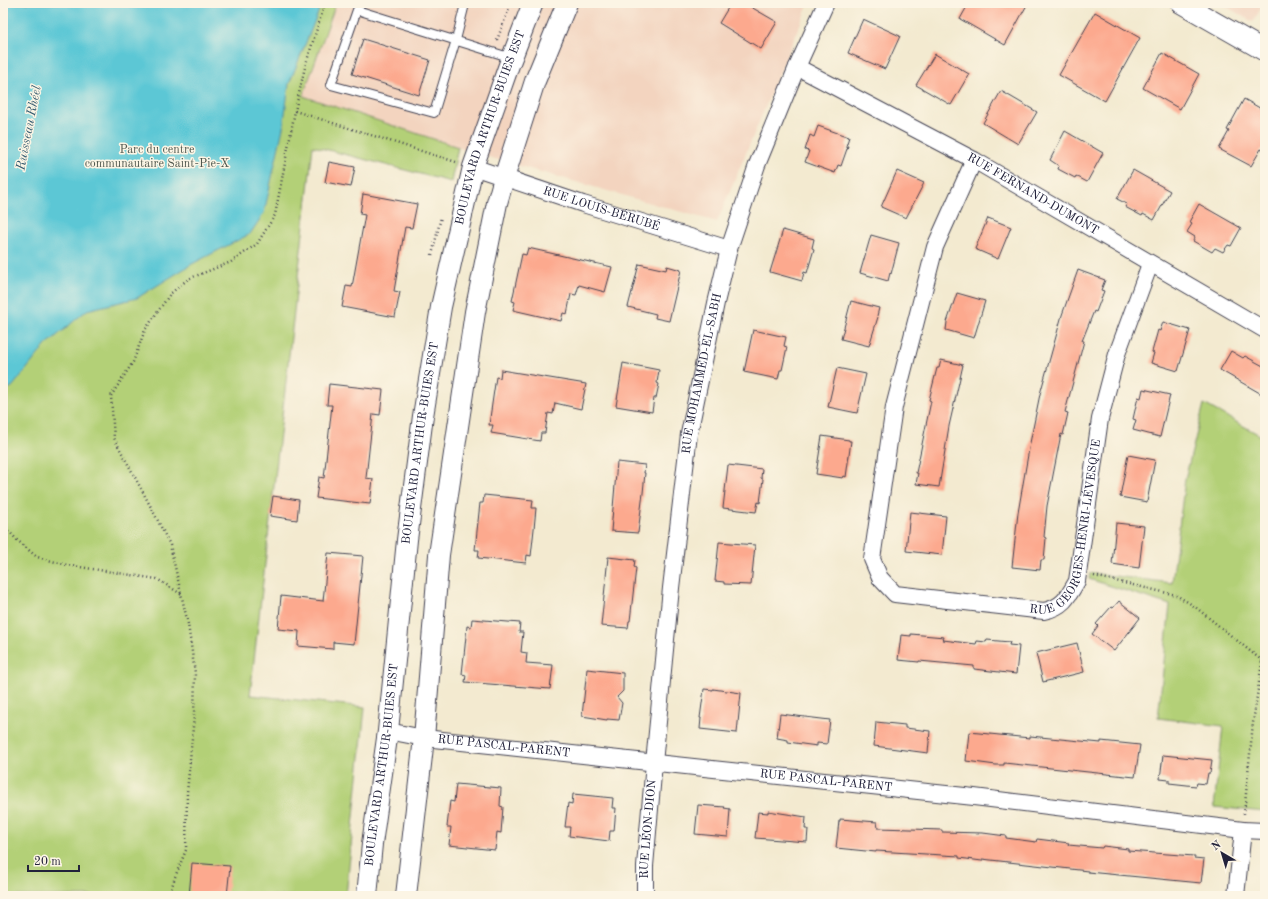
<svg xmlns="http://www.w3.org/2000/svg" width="1268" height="899" font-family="'Old Standard TT',serif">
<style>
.built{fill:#f3d4bf}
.green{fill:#b3d077;stroke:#6a7959}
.water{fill:#5cc7d5;stroke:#3f7488}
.building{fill:#fca98e}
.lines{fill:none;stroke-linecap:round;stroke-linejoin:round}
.service-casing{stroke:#414051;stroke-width:10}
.minor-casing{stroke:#414051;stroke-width:18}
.tertiary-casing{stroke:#414051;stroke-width:22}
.path{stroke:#414051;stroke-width:2.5;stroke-dasharray:1 3;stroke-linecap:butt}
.service{stroke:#fff;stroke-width:8}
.minor{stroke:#fff;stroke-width:16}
.tertiary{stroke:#fff;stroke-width:20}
.labels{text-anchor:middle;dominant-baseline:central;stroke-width:3;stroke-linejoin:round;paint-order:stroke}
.street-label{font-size:12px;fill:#22223b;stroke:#fcf5e5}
.park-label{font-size:12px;fill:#4e564d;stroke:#fcf5e5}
.water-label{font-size:13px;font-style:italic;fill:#365c71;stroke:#fcf5e5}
</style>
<rect width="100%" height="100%" fill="#fcf5e5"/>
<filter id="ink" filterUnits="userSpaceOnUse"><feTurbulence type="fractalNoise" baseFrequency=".025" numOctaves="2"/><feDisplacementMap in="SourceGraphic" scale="8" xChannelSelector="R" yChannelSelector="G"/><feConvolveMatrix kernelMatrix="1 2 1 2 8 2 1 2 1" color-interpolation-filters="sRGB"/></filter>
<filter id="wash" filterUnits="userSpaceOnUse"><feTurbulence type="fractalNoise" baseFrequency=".012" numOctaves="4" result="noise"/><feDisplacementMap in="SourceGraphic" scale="16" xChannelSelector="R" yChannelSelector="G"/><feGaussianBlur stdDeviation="0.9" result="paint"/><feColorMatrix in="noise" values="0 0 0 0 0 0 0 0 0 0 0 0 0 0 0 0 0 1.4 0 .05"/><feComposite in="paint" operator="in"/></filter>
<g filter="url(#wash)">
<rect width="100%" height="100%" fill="#f3ead0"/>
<!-- built -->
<path class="built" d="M 336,3 L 809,3 L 717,222 L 478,154 L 302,96 Z
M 1220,3 L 1264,3 L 1253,22 Z"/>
<!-- green -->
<path class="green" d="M 3,3 L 336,3 L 303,96 L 458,147 L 451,182 L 313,146 L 250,695 L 365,707 L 346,896 L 3,896 Z
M 1204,404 L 1265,438 L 1265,812 L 1214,807 L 1223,726 L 1158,718 L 1170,605 L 1089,579 L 1090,573 L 1172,583 L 1185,479 Z"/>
<!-- water -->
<path class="water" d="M 3,3 L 321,3 L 318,13 L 289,84 L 283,128 L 264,213 L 250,234 L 192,264 L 137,298 L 87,310 L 46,345 L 12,387 L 3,391 Z"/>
<g id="blocks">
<!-- building -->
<path class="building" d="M 731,3 L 744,3 L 777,22 L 761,49 L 719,23 Z
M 969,3 L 1028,3 L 1005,45 L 960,19 Z
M 1095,12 L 1140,38 L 1105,101 L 1059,75 Z
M 863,19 L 900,36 L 885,69 L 848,53 Z
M 363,39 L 430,60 L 419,95 L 352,74 Z
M 1162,53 L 1199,74 L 1180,109 L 1143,88 Z
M 935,54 L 969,74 L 951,105 L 916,85 Z
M 1001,91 L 1037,112 L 1018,144 L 983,123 Z
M 1244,99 L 1265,111 L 1265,151 L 1261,149 L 1251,166 L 1219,149 L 1229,131 L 1227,130 Z
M 818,126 L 849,137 L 846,146 L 848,146 L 841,166 L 838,165 L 835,173 L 805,162 L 809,151 L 805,150 L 810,135 L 814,137 Z
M 1065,131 L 1103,153 L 1087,182 L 1076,176 L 1075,178 L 1058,169 L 1059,166 L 1050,160 Z
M 329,162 L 355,167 L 351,187 L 325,182 Z
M 1133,170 L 1170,191 L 1154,220 L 1143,214 L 1142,216 L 1125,207 L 1127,204 L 1117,199 Z
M 897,171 L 924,183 L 906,218 L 881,207 Z
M 363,194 L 417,204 L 412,228 L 405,227 L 394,291 L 400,292 L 395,317 L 342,307 L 346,286 L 352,287 L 365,215 L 360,214 Z
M 1199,204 L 1241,228 L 1231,246 L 1228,245 L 1223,252 L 1215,248 L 1212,252 L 1193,241 L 1195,237 L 1187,232 L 1192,224 L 1189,222 Z
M 988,218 L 1011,227 L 998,259 L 975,249 Z
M 783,230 L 814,239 L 812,248 L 814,249 L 807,273 L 804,272 L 802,281 L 770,272 Z
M 871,235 L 899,243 L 891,274 L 890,273 L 888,281 L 860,273 Z
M 528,248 L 612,267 L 605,292 L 579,285 L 576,295 L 571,294 L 567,314 L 563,313 L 561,321 L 513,310 L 515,302 L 512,301 L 522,254 L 526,255 Z
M 639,264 L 666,270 L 667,266 L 681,270 L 669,321 L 655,318 L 656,314 L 628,307 Z
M 1078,270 L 1105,280 L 1101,290 L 1104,291 L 1096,312 L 1094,311 L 1082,341 L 1084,341 L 1065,412 L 1068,413 L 1063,435 L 1061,434 L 1047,506 L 1044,537 L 1046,538 L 1044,560 L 1041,560 L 1040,570 L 1012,567 L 1018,513 L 1030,443 L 1040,394 L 1062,315 Z
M 957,293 L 985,301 L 974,338 L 946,330 L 947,322 Z
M 851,301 L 879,308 L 877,316 L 878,317 L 869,346 L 841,339 Z
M 1163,322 L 1190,330 L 1178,371 L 1151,363 L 1154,353 L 1152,352 L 1158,330 L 1160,331 Z
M 753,330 L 786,337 L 784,346 L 787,347 L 782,370 L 780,370 L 778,379 L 744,372 Z
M 1231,351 L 1243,358 L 1245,356 L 1265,367 L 1265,396 L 1220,370 Z
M 941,360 L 963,365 L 949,426 L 939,487 L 916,484 L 918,473 L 916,473 L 931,401 L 929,400 L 937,368 L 939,368 Z
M 623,363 L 659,370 L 657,383 L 659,384 L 656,398 L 654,398 L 652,412 L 616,406 Z
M 837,368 L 866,374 L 857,413 L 828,407 Z
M 501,370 L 586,384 L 581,409 L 555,403 L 553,414 L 548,413 L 545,433 L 541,433 L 540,441 L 491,433 L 493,425 L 489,425 L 493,397 L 496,377 L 500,378 Z
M 329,384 L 383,390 L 380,415 L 373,414 L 366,478 L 373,479 L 370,504 L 316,498 L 319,477 L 324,478 L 332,405 L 327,405 Z
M 1143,389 L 1170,395 L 1160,437 L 1133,430 L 1136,420 L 1133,419 L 1138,397 L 1141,398 Z
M 822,436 L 849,440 L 849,441 L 851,441 L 846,477 L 844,476 L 843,478 L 816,474 Z
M 1128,455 L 1155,460 L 1147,502 L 1120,497 Z
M 617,462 L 645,465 L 644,473 L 645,473 L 643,493 L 638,533 L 611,531 Z
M 728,465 L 762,469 L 761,478 L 763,479 L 760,503 L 758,502 L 756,512 L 723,508 Z
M 484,495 L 533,500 L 532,508 L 536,508 L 534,529 L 531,556 L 527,555 L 526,563 L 478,558 L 479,550 L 475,550 L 477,531 L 480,503 L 483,503 Z
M 273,496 L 299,500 L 297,520 L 270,516 Z
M 910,512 L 946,516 L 942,555 L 906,551 Z
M 1116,523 L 1144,526 L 1139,568 L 1112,564 Z
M 719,542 L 755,545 L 751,585 L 724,584 L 724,582 L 715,581 Z
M 328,553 L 363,556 L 354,644 L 333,642 L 333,649 L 298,646 L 299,631 L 278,629 L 281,596 L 323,601 Z
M 608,557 L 635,560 L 634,567 L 636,568 L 630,621 L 629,621 L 628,628 L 601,626 Z
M 1119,601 L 1140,618 L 1114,651 L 1092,634 L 1098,626 L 1096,624 L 1111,607 L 1113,608 Z
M 472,619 L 520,623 L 519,632 L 523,632 L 521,652 L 527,653 L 526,663 L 553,665 L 550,689 L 465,682 L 466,675 L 462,674 L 465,646 L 467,626 L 471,627 Z
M 911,634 L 944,637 L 943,640 L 976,644 L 977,641 L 986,642 L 987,640 L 1010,642 L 1009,645 L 1019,646 L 1016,674 L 974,669 L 974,666 L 919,661 L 919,662 L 898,660 L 901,635 L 911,636 Z
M 1077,643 L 1084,672 L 1043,682 L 1036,653 Z
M 587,669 L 623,673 L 623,691 L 617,697 L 622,703 L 619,720 L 607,719 L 607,720 L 582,716 Z
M 704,689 L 713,690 L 713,689 L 741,693 L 737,733 L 700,729 L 701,718 L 700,718 Z
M 780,714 L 830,720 L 827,744 L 817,743 L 817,746 L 788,742 L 788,740 L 777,738 Z
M 876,722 L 905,725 L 905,728 L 930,731 L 928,753 L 874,746 Z
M 969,732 L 1030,738 L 1030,736 L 1101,743 L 1101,741 L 1140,745 L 1135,777 L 1004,763 L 1004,765 L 996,765 L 966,761 Z
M 1163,755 L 1212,760 L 1210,773 L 1208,773 L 1206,784 L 1197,783 L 1196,786 L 1169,783 L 1169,780 L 1160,779 Z
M 456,784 L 501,788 L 500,806 L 503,807 L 501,833 L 497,832 L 495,850 L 449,845 L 451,827 L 447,827 L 450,801 L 454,802 Z
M 573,794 L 613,798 L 612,808 L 616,808 L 614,831 L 610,831 L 609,841 L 569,836 L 570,827 L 565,827 L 568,803 L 572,804 Z
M 698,805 L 725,807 L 724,808 L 730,809 L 728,837 L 695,834 Z
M 768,811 L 806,817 L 805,829 L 808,829 L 807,842 L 755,838 L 758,812 L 768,813 Z
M 840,819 L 877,822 L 878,828 L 942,830 L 942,832 L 983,833 L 1006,836 L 1006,838 L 1036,842 L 1037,839 L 1069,843 L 1068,845 L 1102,848 L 1103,846 L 1128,849 L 1128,851 L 1194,856 L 1194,858 L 1204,859 L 1201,883 L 1088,872 L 1088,871 L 982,859 L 982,861 L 959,858 L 959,856 L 876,851 L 876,852 L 836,848 L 839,821 L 840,821 Z
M 192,863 L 230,866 L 227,896 L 189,896 Z"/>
</g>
</g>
<g filter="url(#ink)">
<use href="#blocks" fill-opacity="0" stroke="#414051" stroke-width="1"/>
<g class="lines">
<!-- service casing -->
<g class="service-casing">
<path id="service" d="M 463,3 L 465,4 L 456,40 L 434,113 L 331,85 L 357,10 L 512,58"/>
</g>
<!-- minor casing -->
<g class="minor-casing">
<g id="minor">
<path id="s1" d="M 797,67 L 974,160 L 1265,330"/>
<path id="s2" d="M 974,160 L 935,247 L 894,407 L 872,559 L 880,578 L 895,594 L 1044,611 C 1063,607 1068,597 1077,581 L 1100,419 L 1117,354 L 1150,264"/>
<path id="s3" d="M 473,167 L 583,204 L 729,249"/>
<path id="s4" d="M 388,731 L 424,738 L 974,797 L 1243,830 L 1265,831"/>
<path id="s5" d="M 645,896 L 645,866 L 654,763 L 671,588 L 689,434 L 716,303 L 729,249 L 757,165 L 797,67 L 826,3"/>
<path d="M 1236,896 L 1243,830"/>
</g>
</g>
<!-- tertiary casing -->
<g class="tertiary-casing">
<g id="tertiary">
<path d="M 1181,3 L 1265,51"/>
<path id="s6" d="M 367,896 L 372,844 L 388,731 L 407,540 L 423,416 L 441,307 L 473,167 L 509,65 L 533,3"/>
<path d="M 406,896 L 424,738 L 439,555 L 475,312 L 497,203 L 504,178 L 535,81 L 567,3"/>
</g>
</g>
<!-- path -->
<path class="path" d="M 325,3 L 305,67 L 295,111 L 456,162
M 497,40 L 511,3
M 432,255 L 441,217
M 3,525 L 17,540 L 37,557 L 67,565 L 157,579 L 181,594
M 1094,576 L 1176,595 L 1194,606 L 1265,663
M 1244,814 L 1253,723 L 1262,662 L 1265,659
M 169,896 L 175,877 L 186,850 L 187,793 L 194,716 L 195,673 L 188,624 L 170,545 L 154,513 L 114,438 L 111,396 L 133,362 L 145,330 L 170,294 L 188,279 L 231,262 L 257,244 L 275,215 L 295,111"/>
<!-- service -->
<use href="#service" class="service"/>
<!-- minor -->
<use href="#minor" class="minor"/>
<!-- tertiary -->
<use href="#tertiary" class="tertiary"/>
</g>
</g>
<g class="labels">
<!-- street labels -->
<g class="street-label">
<text stroke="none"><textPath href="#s6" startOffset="780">BOULEVARD ARTHUR-BUIES EST</textPath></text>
<text stroke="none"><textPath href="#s1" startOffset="268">RUE FERNAND-DUMONT</textPath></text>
<text stroke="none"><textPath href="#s3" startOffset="135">RUE LOUIS-BÉRUBÉ</textPath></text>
<text stroke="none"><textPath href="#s5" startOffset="526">RUE MOHAMMED-EL-SABH</textPath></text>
<text stroke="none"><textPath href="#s6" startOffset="456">BOULEVARD ARTHUR-BUIES EST</textPath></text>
<text stroke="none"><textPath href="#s2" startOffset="694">RUE GEORGES-HENRI-LÉVESQUE</textPath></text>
<text stroke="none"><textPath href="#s4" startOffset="117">RUE PASCAL-PARENT</textPath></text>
<text stroke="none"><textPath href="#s6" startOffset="132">BOULEVARD ARTHUR-BUIES EST</textPath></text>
<text stroke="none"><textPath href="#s4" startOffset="441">RUE PASCAL-PARENT</textPath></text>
<text stroke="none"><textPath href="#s5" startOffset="67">RUE LÉON-DION</textPath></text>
</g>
<!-- park labels -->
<g class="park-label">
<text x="157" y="150">Parc du centre<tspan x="157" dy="14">communautaire Saint-Pie-X</tspan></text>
</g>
<!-- water labels -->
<g class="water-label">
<text transform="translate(29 128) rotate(-79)">Ruisseau Rhéel</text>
</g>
</g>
<!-- margin -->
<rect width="1268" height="899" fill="none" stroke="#fcf5e5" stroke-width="16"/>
<!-- north arrow -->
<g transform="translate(1222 853) rotate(322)" stroke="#fcf5e5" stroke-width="3" paint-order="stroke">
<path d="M0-3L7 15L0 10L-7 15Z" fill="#22223b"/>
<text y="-6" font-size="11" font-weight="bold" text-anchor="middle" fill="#22223b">N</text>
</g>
<!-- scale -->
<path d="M28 865v6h51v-6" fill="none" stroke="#22223b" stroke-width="2"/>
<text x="34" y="865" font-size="12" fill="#22223b" stroke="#fcf5e5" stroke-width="3" paint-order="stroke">20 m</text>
</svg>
